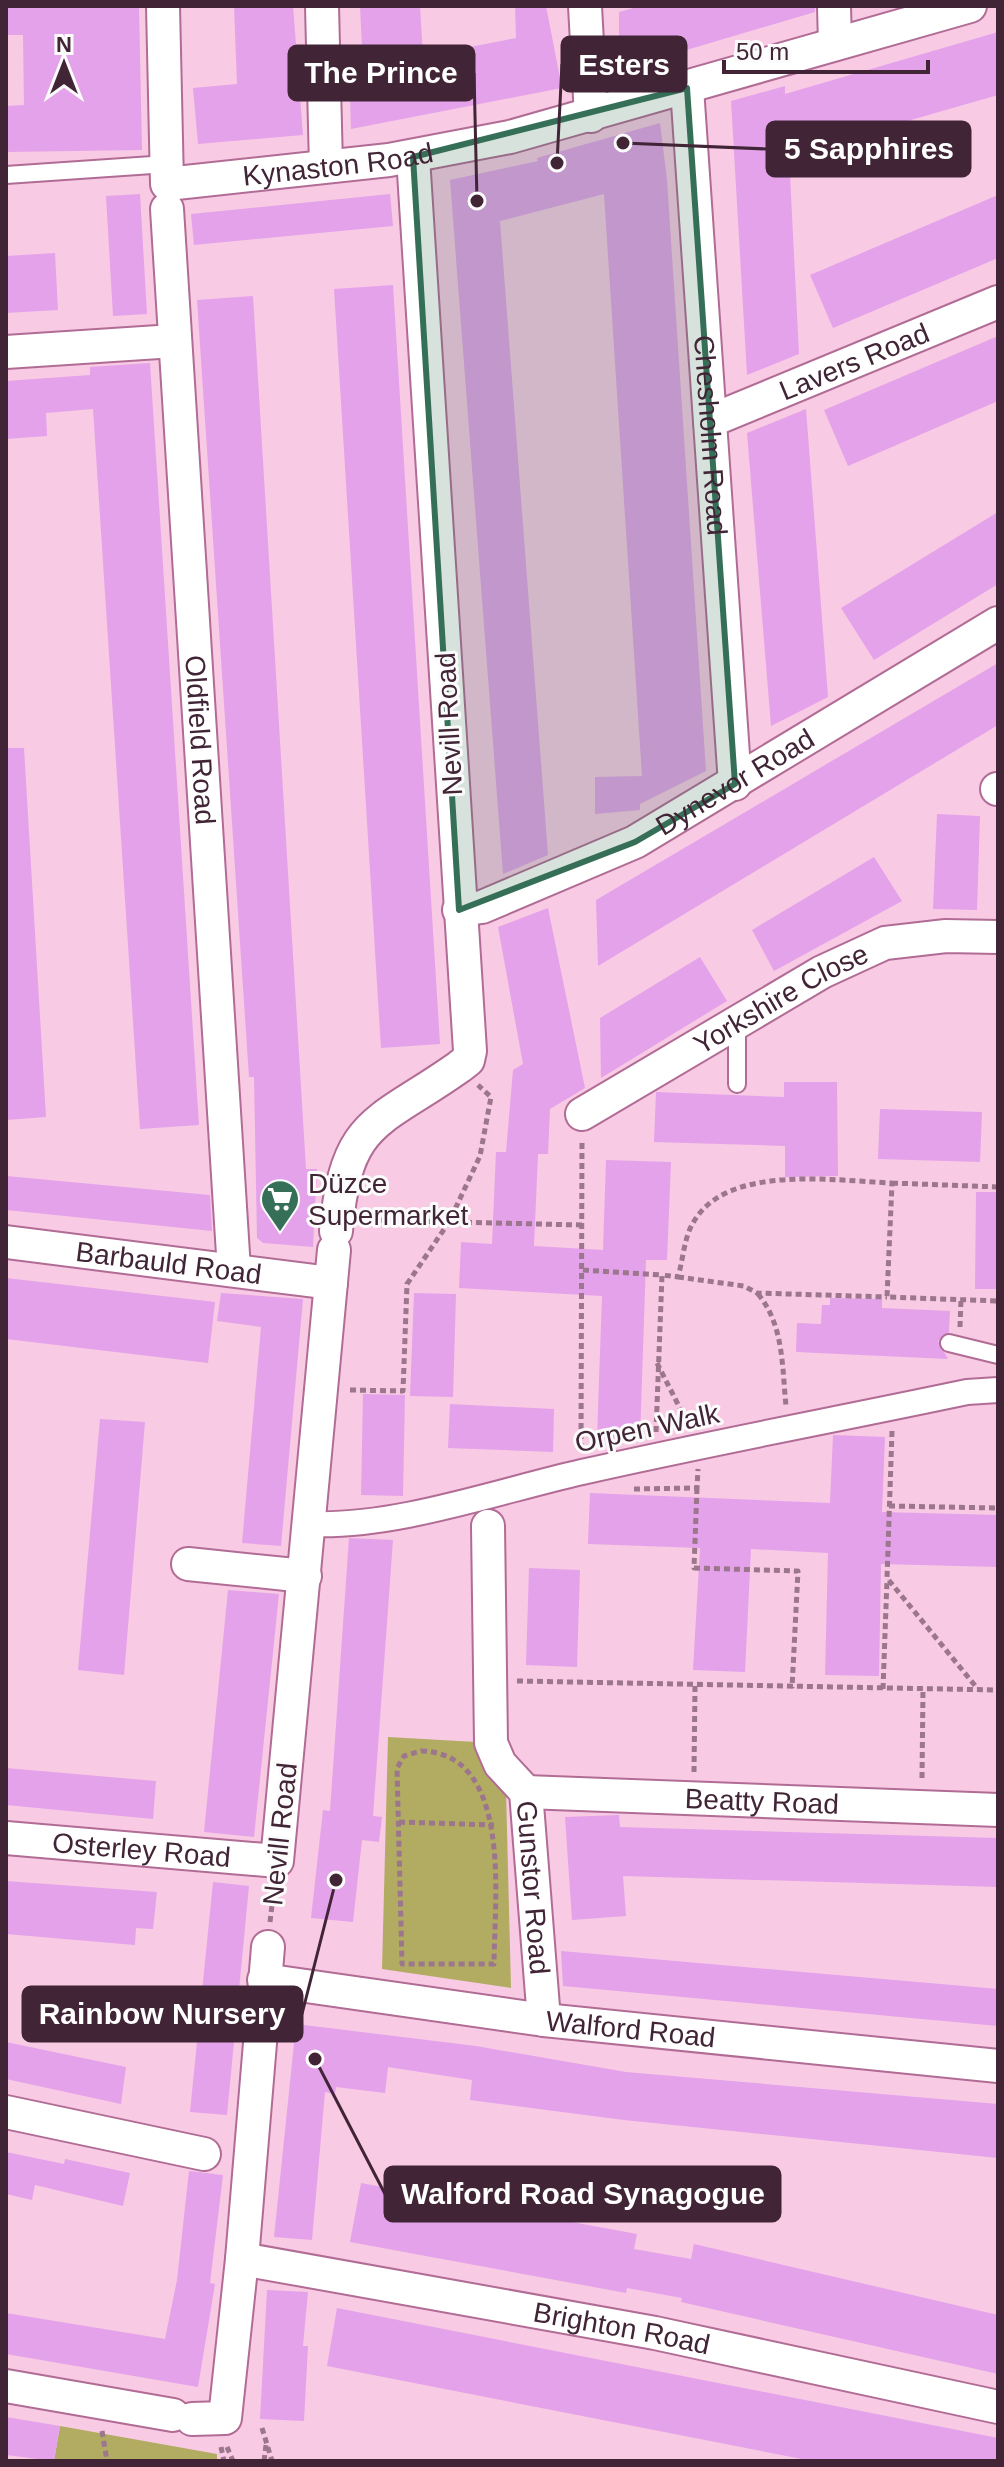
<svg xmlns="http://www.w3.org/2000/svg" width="1004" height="2467" font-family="Helvetica,sans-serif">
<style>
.green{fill:#b2ac62}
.building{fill:#e4a2ea}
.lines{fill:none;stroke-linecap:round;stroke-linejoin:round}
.service-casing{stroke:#b16c95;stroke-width:20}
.pedestrian-casing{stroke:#b16c95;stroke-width:28}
.minor-casing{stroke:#b16c95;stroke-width:36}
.path{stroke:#9b768c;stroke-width:5;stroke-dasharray:6 4;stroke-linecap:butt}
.service{stroke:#fff;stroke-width:16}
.pedestrian{stroke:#fff;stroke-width:24}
.minor{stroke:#fff;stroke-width:32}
.marked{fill:#366f57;fill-opacity:0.2;stroke:#366f57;stroke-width:6;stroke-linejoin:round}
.labels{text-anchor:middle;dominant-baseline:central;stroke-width:6;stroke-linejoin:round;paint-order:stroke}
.street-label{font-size:28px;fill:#412536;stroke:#fbfbfb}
.poi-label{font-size:28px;fill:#412536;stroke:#fbfbfb;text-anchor:start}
.leader{fill:none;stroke:#412536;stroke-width:3}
.callout-dot{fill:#412536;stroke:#fbfbfb;stroke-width:3}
.callout{fill:#412536;stroke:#412536;stroke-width:3}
.callout-label{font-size:30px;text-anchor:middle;font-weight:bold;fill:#fff}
</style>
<rect width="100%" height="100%" fill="#f8cae4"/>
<!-- green -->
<path class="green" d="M 388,1737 L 476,1742 L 506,1791 L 511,1988 L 382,1969 Z
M 60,2426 L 217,2454 L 217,2461 L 54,2461 Z"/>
<!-- building -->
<path class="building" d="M 6,6 L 139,6 L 142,150 L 6,152 L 6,106 L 24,105 L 23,35 L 6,35 Z
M 234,6 L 293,6 L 303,135 L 198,144 L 193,88 L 237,84 Z
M 360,6 L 420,6 L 423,56 L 516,38 L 515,6 L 546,6 L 562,88 L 351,129 L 349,70 L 363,68 Z
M 641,6 L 815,6 L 815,12 L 619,70 L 619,12 Z
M 998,32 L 998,95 L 789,155 L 799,354 L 747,375 L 731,101 L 785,86 L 785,94 Z
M 660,123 L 667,180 L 706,771 L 640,804 L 640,810 L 595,814 L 595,777 L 642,776 L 604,194 L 500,221 L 548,855 L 503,874 L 450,180 L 538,161 L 537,158 Z
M 140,194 L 147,314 L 113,316 L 106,196 Z
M 390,194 L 393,226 L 194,245 L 191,214 Z
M 998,195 L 998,258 L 833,328 L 810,275 Z
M 55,253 L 58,310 L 6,313 L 6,256 Z
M 393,285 L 440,1044 L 381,1048 L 334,289 Z
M 253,296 L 306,1169 L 317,1169 L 313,1247 L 263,1243 L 257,1238 L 254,1077 L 249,1077 L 197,300 Z
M 998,336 L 998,401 L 848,466 L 824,410 Z
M 150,363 L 199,1125 L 140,1129 L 93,409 L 46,413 L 47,436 L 6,439 L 6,381 L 90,375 L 90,367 Z
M 806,409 L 828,697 L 771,726 L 747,433 Z
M 998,512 L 998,584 L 874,660 L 841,608 Z
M 998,663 L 998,725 L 598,966 L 596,900 Z
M 6,748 L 24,748 L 46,1117 L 6,1120 Z
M 937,814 L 980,816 L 977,910 L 933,909 Z
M 874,857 L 902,901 L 774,971 L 752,930 Z
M 548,908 L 585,1088 L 550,1109 L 548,1154 L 538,1154 L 534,1246 L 603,1250 L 606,1160 L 671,1162 L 667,1260 L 646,1260 L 640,1439 L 597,1438 L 602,1296 L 459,1288 L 461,1242 L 492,1244 L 496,1152 L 506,1152 L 513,1070 L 523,1064 L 498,927 Z
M 700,957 L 727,1001 L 601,1078 L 600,1018 Z
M 784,1082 L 837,1082 L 838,1176 L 785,1177 L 785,1146 L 654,1142 L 656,1092 L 784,1097 Z
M 880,1109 L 982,1112 L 980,1162 L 878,1159 Z
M 6,1176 L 210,1195 L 212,1231 L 6,1210 Z
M 976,1192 L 998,1192 L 998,1289 L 975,1289 Z
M 6,1278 L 215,1302 L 208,1363 L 6,1339 Z
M 221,1293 L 303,1299 L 281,1546 L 242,1543 L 261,1327 L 217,1321 Z
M 414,1293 L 456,1294 L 453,1397 L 410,1396 Z
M 830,1298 L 882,1299 L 882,1308 L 950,1311 L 949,1332 L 938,1341 L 948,1359 L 796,1352 L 797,1323 L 821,1324 L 822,1305 L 830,1305 Z
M 363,1394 L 405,1395 L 403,1496 L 361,1495 Z
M 450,1404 L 554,1409 L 553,1452 L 448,1448 Z
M 100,1419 L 145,1422 L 124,1675 L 78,1670 Z
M 833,1435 L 885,1437 L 882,1512 L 998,1515 L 998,1567 L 881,1564 L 879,1676 L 825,1675 L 828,1553 L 751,1549 L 745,1672 L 693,1670 L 700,1548 L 588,1544 L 590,1493 L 830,1503 Z
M 349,1538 L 393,1540 L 373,1816 L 382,1817 L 379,1842 L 362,1840 L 353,1922 L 311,1918 L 323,1810 L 330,1811 Z
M 529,1568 L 580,1570 L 577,1667 L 526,1665 Z
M 228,1590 L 279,1594 L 254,1837 L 204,1832 Z
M 6,1768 L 156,1781 L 153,1819 L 6,1805 Z
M 619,1815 L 620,1827 L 998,1838 L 998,1887 L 623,1876 L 626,1916 L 572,1920 L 565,1817 Z
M 6,1881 L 157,1892 L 153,1929 L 136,1928 L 135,1945 L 6,1934 Z
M 213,1882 L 249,1886 L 227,2115 L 190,2112 Z
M 561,1951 L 998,1989 L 998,2026 L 563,1986 Z
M 296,2024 L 476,2046 L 626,2072 L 998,2104 L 998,2158 L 624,2120 L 470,2100 L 472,2080 L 388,2067 L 385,2093 L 336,2087 L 335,2094 L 325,2092 L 312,2240 L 274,2237 Z
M 6,2042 L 126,2067 L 121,2104 L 6,2079 Z
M 6,2152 L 64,2164 L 65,2159 L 130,2173 L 123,2206 L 35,2185 L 32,2200 L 6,2194 Z
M 189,2171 L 223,2175 L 210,2283 L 215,2284 L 198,2387 L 6,2354 L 6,2313 L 165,2339 L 177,2280 Z
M 361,2183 L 637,2234 L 634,2249 L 691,2259 L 694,2244 L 998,2315 L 998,2374 L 681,2302 L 682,2298 L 627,2288 L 626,2293 L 350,2242 Z
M 267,2290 L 308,2292 L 303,2346 L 308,2346 L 304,2421 L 260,2419 Z
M 337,2308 L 998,2438 L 998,2461 L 812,2461 L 327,2366 Z
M 6,2417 L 60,2426 L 54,2461 L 6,2455 Z"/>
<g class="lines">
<!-- service casing -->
<g class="service-casing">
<path id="service" d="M 6,175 L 167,164
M 737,1022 L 737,1084
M 949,1343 L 998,1355"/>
</g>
<!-- pedestrian casing -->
<g class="pedestrian-casing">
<path id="pedestrian" d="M 309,1524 C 395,1528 498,1491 582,1472 C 710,1443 839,1419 967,1392 L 998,1390"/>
</g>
<!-- minor casing -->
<g class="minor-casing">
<g id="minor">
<path id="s1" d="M 163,6 L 167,184 L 389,160 L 510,137 L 970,6"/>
<path d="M 322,6 L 326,166"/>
<path d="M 585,6 L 591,116"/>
<path d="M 834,6 L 835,44"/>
<path id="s2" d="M 687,88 L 735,784"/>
<path id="s3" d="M 167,209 L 234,1270"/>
<path d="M 6,352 L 174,341"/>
<path id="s4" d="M 710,421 L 998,302"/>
<path d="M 997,789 L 998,789"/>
<path id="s5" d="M 459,910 L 482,907 L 635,842 L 998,623"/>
<path id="s6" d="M 582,1114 L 822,972 L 885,943 L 946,936 L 998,937"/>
<path d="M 336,1231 C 346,1118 377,1125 459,1067 L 468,1060 L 470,1051 L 413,157"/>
<path id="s7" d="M 6,1242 L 331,1283"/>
<path id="s8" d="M 488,1526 L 491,1743 L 500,1764 L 526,1792 L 544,2020"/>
<path d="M 188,1564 L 305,1576"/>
<path id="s9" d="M 526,1792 L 998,1810"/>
<path id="s10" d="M 6,1838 L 277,1861 L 334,1250"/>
<path id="s11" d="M 264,1980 L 544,2020 L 998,2066"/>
<path d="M 6,2112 L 204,2154"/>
<path id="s12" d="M 242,2259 L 655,2333 L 998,2407"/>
<path d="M 6,2386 L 173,2415"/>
<path d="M 192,2419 L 225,2418 L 242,2259 L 268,1947"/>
</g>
</g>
<!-- path -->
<path class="path" d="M 892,1183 L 998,1187
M 366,1220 L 582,1225
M 583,1270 L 662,1275
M 678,1277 L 744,1286 L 757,1293 L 887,1297
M 758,1294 C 784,1325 782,1367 786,1406
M 960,1327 L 961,1300
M 657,1363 L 689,1426
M 350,1390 L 403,1391 L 407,1284 L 449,1222 L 480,1156 L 491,1097 L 478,1085
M 892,1431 L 887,1578 L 977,1688
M 656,1432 L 662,1275 L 678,1277 C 683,1260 684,1238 693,1223 C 726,1163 836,1181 892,1183 L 887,1297 L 998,1301
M 581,1449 L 582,1139
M 697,1488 L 694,1568 L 798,1571 L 792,1688
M 634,1489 L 697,1488 L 698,1469
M 889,1506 L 998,1508
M 517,1681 L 998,1690
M 883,1689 L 887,1579
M 421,1751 C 514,1753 494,1902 494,1964 L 402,1964 L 397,1768 L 404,1756 Z
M 694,1772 L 695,1686
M 922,1778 L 923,1689
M 399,1822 L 494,1825
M 270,1922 L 274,1888
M 262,2428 L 272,2461
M 102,2431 L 107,2461
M 221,2447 L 224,2461
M 227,2447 L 233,2461
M 264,2461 L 266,2445"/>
<!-- service -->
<use href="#service" class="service"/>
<!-- pedestrian -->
<use href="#pedestrian" class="pedestrian"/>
<!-- minor -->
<use href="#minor" class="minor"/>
</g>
<!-- marked area -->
<path class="marked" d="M 687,88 L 735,784 L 635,842 L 459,910 L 413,157 Z"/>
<!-- icons -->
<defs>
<g id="supermarket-pin" transform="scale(2)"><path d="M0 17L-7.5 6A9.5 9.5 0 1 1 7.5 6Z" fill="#366f57" stroke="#fbfbfb"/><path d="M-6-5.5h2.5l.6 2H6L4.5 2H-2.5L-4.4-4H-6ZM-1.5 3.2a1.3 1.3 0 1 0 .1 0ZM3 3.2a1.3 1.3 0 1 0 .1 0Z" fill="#fff"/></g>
</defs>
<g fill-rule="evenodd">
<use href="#supermarket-pin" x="280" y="1199"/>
</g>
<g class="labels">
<!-- street labels -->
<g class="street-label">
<text stroke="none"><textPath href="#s1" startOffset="350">Kynaston Road</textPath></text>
<text stroke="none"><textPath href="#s4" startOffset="156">Lavers Road</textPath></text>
<text stroke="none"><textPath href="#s2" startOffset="348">Chesholm Road</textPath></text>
<text transform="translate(449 724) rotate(-93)">Nevill Road</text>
<text stroke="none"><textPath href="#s3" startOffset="532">Oldfield Road</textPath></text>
<text stroke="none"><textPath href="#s5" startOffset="306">Dynevor Road</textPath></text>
<text stroke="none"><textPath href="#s6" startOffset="230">Yorkshire Close</textPath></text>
<text stroke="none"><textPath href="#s7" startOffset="164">Barbauld Road</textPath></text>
<text transform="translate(647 1428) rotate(-12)">Orpen Walk</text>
<text stroke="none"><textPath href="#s9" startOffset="236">Beatty Road</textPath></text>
<text transform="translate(280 1834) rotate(-84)">Nevill Road</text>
<text stroke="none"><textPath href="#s10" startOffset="136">Osterley Road</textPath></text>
<text stroke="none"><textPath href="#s8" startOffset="374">Gunstor Road</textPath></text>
<text stroke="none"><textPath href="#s11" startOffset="370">Walford Road</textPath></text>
<text stroke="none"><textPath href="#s12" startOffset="386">Brighton Road</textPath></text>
</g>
<!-- poi labels -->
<g class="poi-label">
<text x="308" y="1183">Düzce<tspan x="308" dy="32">Supermarket</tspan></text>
</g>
</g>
<!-- callouts -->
<path class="leader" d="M557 163L562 64M477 201L474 73M623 143L767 149M336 1880L302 2014M315 2059L385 2194"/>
<g class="callout-dot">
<circle cx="557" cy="163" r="8"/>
<circle cx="477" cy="201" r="8"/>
<circle cx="623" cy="143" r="8"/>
<circle cx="336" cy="1880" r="8"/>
<circle cx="315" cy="2059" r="8"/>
</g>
<g class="callout">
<rect x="562" y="37" width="124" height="54" rx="8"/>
<rect x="289" y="46" width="185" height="54" rx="8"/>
<rect x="767" y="122" width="203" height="54" rx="8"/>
<rect x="23" y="1987" width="279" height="54" rx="8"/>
<rect x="385" y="2167" width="395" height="54" rx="8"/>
</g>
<g class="callout-label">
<text x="624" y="75">Esters</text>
<text x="381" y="83">The Prince</text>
<text x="869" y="159">5 Sapphires</text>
<text x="162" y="2024">Rainbow Nursery</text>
<text x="583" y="2204">Walford Road Synagogue</text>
</g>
<!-- border -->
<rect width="1004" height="2467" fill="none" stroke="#412536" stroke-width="16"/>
<!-- north arrow -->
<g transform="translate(64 64)" stroke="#fbfbfb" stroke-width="6" paint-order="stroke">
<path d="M0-6L14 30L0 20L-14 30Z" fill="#412536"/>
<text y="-12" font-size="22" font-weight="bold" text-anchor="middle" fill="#412536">N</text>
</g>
<!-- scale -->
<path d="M724 60v12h204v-12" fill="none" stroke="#412536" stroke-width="4"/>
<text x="736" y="60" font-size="24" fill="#412536" stroke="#fbfbfb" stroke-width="6" paint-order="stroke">50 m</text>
</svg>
